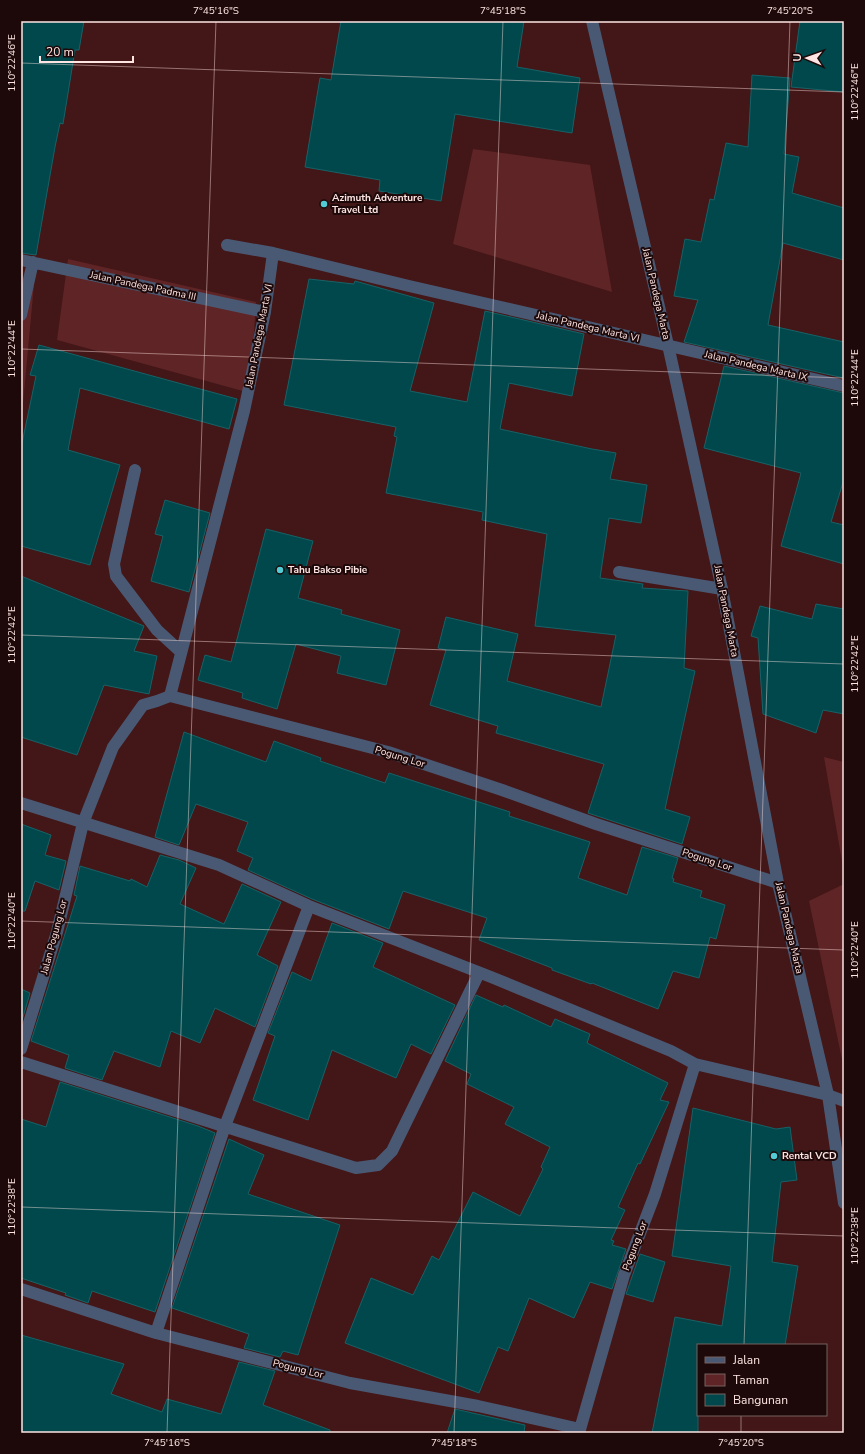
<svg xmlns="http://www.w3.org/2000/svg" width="865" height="1454" font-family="'Nunito Sans',sans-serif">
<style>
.green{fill:#5f2425}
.building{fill:#00484c;stroke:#166267}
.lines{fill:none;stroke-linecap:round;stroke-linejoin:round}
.service{stroke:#4a5973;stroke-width:12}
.minor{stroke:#4a5973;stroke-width:12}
.tertiary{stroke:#4a5973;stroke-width:12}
.ticks{fill:none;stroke:#fee5e3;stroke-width:1;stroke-opacity:0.45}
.poi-dot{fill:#51ccd5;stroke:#1d0909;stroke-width:1.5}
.labels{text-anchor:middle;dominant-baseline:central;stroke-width:4;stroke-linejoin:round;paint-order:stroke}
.poi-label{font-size:10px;font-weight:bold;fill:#fee5e3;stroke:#1d0909;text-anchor:start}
.street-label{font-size:10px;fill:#fee5e3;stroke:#1d0909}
.neatline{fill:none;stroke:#fee5e3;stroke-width:1.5}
.ticks-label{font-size:10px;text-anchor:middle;fill:#fee5e3}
</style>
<rect width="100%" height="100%" fill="#431617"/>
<!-- green -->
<path class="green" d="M 473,149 L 590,165 L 612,292 L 453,244 Z
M 68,259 L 256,302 L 250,393 L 57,340 Z
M 21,281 L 34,285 L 21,425 Z
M 824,757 L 844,762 L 844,873 Z
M 844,884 L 844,1069 L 809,901 Z"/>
<!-- building -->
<path class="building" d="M 21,21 L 84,21 L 79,50 L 75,50 L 63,124 L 60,123 L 55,147 L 36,255 L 21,253 Z
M 341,21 L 524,21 L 517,67 L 580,78 L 572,133 L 455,114 L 441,201 L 379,191 L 380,180 L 305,167 L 320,78 L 331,80 Z
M 800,21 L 844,21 L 844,92 L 791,87 Z
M 752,75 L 790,78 L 784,154 L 799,157 L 792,193 L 844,208 L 844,260 L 783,243 L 768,325 L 844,342 L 844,378 L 684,342 L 698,300 L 674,296 L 685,239 L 701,242 L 710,199 L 714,200 L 726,143 L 748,147 Z
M 309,279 L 354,284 L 355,281 L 434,303 L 410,391 L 467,402 L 485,311 L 584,334 L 572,396 L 509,383 L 500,429 L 592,449 L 616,453 L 610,479 L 647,485 L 641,523 L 609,518 L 600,578 L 643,584 L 642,588 L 688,591 L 684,668 L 695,671 L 665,809 L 690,817 L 682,844 L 588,813 L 604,764 L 496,733 L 498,726 L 430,705 L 446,650 L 438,648 L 446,617 L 518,634 L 507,681 L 601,707 L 616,635 L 535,626 L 547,534 L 482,520 L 483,512 L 386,493 L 397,437 L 394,436 L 396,427 L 284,405 Z
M 39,345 L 237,399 L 229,429 L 80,388 L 68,450 L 120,465 L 90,565 L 21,546 L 21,448 L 36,376 L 30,375 Z
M 724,366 L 844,393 L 844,479 L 831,522 L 844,525 L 844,564 L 781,546 L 801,473 L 704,448 Z
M 165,500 L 210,513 L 189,592 L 151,581 L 163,536 L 155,534 Z
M 266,529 L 313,541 L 298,598 L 342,610 L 341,614 L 400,630 L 386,685 L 337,673 L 341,656 L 296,644 L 277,709 L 242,698 L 243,693 L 198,680 L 205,655 L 231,662 Z
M 21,576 L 144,626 L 134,651 L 157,656 L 149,694 L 104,685 L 77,755 L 21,737 Z
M 816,604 L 844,609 L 844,714 L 823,710 L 816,733 L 763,714 L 758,638 L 751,636 L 760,606 L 812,619 Z
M 184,732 L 266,762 L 274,741 L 321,758 L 320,761 L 385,783 L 389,773 L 510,812 L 509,816 L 590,842 L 578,878 L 627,895 L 642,847 L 678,858 L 672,878 L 674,879 L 673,882 L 702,891 L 700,897 L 725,905 L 716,939 L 710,937 L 699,978 L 673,971 L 658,1009 L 592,983 L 591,984 L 552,970 L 552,968 L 479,940 L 487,918 L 403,891 L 389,929 L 312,899 L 248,870 L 253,858 L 237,851 L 248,822 L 196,804 L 179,845 L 155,837 Z
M 21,824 L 51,835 L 45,855 L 66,861 L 59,890 L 35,881 L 25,911 L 21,911 Z
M 160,855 L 179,860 L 196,868 L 180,904 L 224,924 L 242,884 L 281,902 L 257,955 L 278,966 L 255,1027 L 215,1008 L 200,1043 L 171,1031 L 160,1067 L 114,1051 L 102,1080 L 65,1068 L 69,1055 L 31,1041 L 77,896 L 74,895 L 80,866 L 130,881 L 131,879 L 147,887 Z
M 332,923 L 383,943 L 373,967 L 455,1005 L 431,1054 L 411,1044 L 396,1078 L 332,1050 L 308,1120 L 253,1100 L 275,1036 L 268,1033 L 292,972 L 311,981 Z
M 21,989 L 30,993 L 21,1024 Z
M 476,995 L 503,1007 L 504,1005 L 551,1027 L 555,1019 L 590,1034 L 587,1043 L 668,1083 L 660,1100 L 669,1102 L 640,1164 L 638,1163 L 618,1207 L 625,1210 L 611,1240 L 614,1241 L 612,1245 L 626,1249 L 612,1289 L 590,1282 L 574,1318 L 529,1298 L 508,1351 L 498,1347 L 479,1393 L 345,1343 L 371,1278 L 413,1295 L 432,1256 L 439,1260 L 473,1192 L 520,1216 L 543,1169 L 541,1167 L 550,1147 L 505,1124 L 514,1107 L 467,1084 L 471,1074 L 445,1061 Z
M 60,1082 L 198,1126 L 215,1133 L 155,1312 L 92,1291 L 88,1303 L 65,1295 L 66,1293 L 21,1278 L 21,1119 L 46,1127 Z
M 693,1108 L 776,1129 L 790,1127 L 797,1180 L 781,1182 L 772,1262 L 798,1266 L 785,1345 L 698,1345 L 698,1433 L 652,1433 L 675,1317 L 722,1326 L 731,1266 L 672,1256 Z
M 229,1139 L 264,1155 L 248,1194 L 340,1225 L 298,1355 L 283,1351 L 280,1357 L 244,1348 L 249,1334 L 172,1308 Z
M 640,1254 L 665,1262 L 653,1302 L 626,1294 Z
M 21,1335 L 124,1364 L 111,1394 L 162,1412 L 167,1399 L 221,1414 L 239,1362 L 275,1371 L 263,1405 L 330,1430 L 330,1433 L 21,1433 Z
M 455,1409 L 525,1425 L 524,1433 L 447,1433 Z"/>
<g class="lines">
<!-- service -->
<path class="service" d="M 619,572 L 722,589"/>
<!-- minor -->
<path class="minor" d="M 227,245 L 273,253 L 409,286 L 844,386
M 21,260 L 265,312
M 21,315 L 33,262
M 135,470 L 114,564 L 116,576 L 157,630 L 181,652
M 170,696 L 244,411 L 265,312 L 273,253
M 21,803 L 219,865 L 309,906 L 491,977 L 671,1051 L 695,1064 L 828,1095 L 844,1101
M 21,1049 L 57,932 L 83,823 L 113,747 L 143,705 L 157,701 L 170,696 L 388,752 L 502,790 L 596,824 L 778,883
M 21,1062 L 356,1168 L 378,1165 L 392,1151 L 479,973
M 21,1289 L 156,1333 L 350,1383 L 478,1406 L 580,1429
M 156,1333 L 225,1126 L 309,906
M 579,1433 L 624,1275 L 655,1194 L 695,1064"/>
<!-- tertiary -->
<path class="tertiary" d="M 592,21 L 668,345 L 722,589 L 778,883 L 828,1095 L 844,1203"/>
</g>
<!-- ticks -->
<path class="ticks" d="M 21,63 L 844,92M 21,349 L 844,378M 21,635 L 844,664M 21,921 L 844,950M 21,1207 L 844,1236M 744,1345 L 790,21M 167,1433 L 216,21M 454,1433 L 503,21M 741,1433 L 741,1415"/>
<!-- markers -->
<g class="poi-dot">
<circle cx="324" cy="204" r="4"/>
<circle cx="280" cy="570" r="4"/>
<circle cx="774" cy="1156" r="4"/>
</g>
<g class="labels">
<!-- poi labels -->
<g class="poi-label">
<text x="332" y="198">Azimuth Adventure<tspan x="332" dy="12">Travel Ltd</tspan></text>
<text x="288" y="570">Tahu Bakso Pibie</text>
<text x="782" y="1156">Rental VCD</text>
</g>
<!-- street labels -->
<g class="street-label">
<text transform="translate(143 286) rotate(12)">Jalan Pandega Padma III</text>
<text transform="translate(656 294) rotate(77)">Jalan Pandega Marta</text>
<text transform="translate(588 327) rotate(13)">Jalan Pandega Marta VI</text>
<text transform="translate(259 336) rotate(-79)">Jalan Pandega Marta VI</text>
<text transform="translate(756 366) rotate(13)">Jalan Pandega Marta IX</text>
<text transform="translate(726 611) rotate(79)">Jalan Pandega Marta</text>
<text transform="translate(400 757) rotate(17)">Pogung Lor</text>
<text transform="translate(707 860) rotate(18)">Pogung Lor</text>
<text transform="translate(789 928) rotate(77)">Jalan Pandega Marta</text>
<text transform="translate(54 937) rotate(-75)">Jalan Pogung Lor</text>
<text transform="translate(635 1246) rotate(-69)">Pogung Lor</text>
<text transform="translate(298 1369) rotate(14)">Pogung Lor</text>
</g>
</g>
<!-- border -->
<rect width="865" height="1454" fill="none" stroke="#1d0909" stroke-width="44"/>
<!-- legend -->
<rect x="697" y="1344" width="130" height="72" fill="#1d0909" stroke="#776160"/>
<rect x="705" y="1357" width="20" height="6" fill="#4a5973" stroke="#776160"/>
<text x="733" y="1364" font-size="12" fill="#fee5e3">Jalan</text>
<rect x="705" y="1374" width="20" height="12" fill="#5f2425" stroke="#776160"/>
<text x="733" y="1384" font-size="12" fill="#fee5e3">Taman</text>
<rect x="705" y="1394" width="20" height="12" fill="#00484c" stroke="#776160"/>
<text x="733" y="1404" font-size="12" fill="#fee5e3">Bangunan</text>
<!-- north arrow -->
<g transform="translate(807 58) rotate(272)" stroke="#1d0909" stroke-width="3" paint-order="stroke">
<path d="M0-3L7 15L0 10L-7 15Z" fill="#fee5e3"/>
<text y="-6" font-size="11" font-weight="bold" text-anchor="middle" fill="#fee5e3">U</text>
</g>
<!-- scale -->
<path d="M40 56v6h93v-6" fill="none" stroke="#fee5e3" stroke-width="2"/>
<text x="46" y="56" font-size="12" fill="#fee5e3" stroke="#1d0909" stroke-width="3" paint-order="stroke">20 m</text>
<rect x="22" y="22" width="821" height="1410" class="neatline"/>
<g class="ticks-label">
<text x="216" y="14">7°45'16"S</text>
<text x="503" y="14">7°45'18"S</text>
<text x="790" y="14">7°45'20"S</text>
<text transform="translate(11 63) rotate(-90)" y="4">110°22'46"E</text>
<text transform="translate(854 92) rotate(-90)" y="4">110°22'46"E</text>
<text transform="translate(11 349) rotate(-90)" y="4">110°22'44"E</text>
<text transform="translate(854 378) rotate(-90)" y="4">110°22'44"E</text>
<text transform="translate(11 635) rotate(-90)" y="4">110°22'42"E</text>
<text transform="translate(854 664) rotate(-90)" y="4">110°22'42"E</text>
<text transform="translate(11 921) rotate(-90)" y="4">110°22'40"E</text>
<text transform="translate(854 950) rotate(-90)" y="4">110°22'40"E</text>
<text transform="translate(11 1207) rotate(-90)" y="4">110°22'38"E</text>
<text transform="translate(854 1236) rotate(-90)" y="4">110°22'38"E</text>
<text x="167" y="1446">7°45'16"S</text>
<text x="454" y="1446">7°45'18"S</text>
<text x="741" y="1446">7°45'20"S</text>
</g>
</svg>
